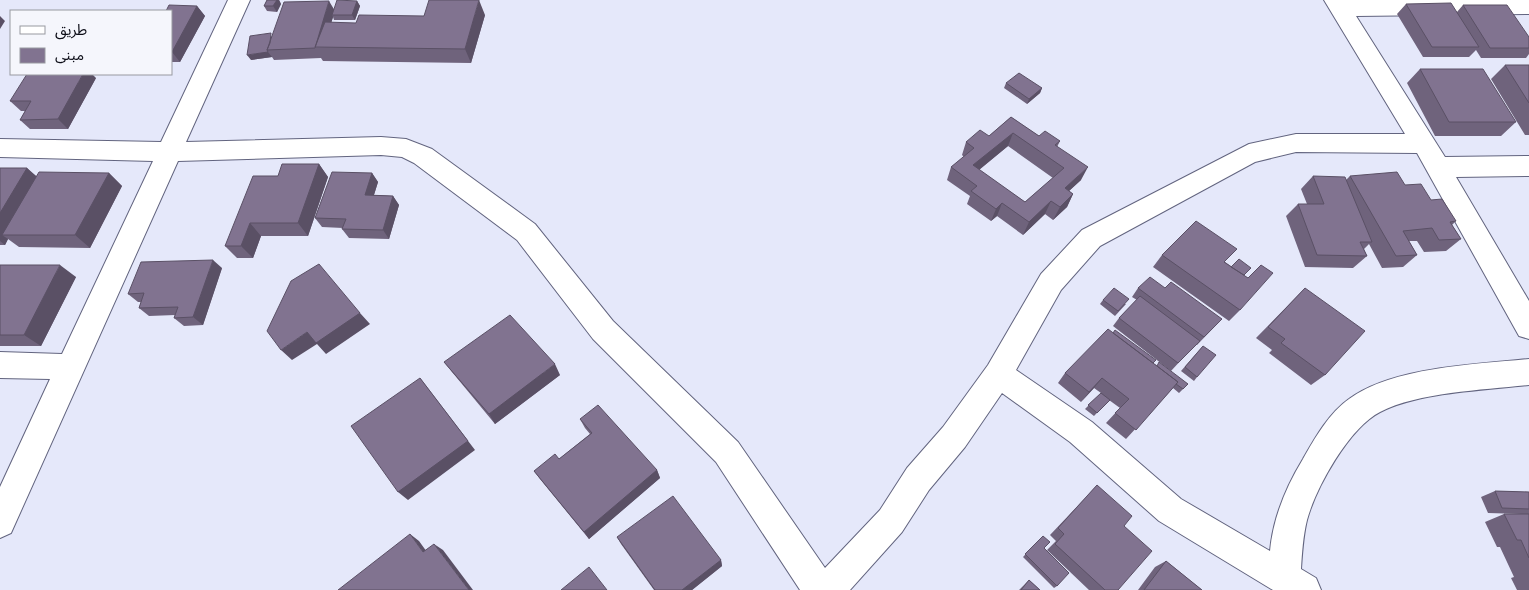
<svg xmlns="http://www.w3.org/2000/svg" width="1529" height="590" font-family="'PT Serif','Noto Sans Arabic',serif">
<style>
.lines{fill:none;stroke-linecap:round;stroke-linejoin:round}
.street-casing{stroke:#62647f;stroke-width:2}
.street{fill:#fff;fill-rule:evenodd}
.wall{fill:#6f637c;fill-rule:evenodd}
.shaded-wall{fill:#5a5065}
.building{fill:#817390;stroke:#5a5065;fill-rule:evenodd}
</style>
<rect width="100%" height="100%" fill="#e5e8fa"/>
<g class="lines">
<!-- street casing -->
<g class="street-casing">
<path id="street" d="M 228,0 L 250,0 L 186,142 L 381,137 L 406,139 L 432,149 L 535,224 L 613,321 L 738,442 L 825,568 L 880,510 L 907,468 L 943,427 L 988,365 L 1041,274 L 1082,230 L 1249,144 L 1296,134 L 1405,134 L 1324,0 L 1529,0 L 1529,14 L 1356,16 L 1445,157 L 1529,156 L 1529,176 L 1456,177 L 1529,301 L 1529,339 L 1519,336 L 1417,153 L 1296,152 L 1255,162 L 1100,246 L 1061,290 L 1016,370 L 1092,422 L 1181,499 L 1270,551 C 1273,518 1286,487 1303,459 C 1315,438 1329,413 1349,399 C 1392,367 1477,364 1529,359 L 1529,385 C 1485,390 1419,392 1380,412 C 1349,428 1316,487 1307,520 C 1303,536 1302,553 1301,569 L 1316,578 L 1321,590 L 1273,590 L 1159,521 L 1070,442 L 1002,393 L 965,447 L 929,490 L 902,532 L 850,590 L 800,590 L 716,462 L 593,339 L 517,240 L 414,163 L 402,157 L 381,155 L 178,161 L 11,533 L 0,538 L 0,487 L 50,379 L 0,378 L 0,352 L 62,354 L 153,161 L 0,157 L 0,139 L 161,142 Z"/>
</g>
<!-- street -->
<use href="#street" class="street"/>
</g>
<!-- wall -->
<path class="wall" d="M 267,0 L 279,0 L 281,4 L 277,12 L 267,11 L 264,6 Z
M 357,1 L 360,6 L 355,20 L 334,20 L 333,17 L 331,23 L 356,23 L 424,16 L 485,15 L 471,63 L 323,61 L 321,58 L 274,60 L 272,57 L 251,60 L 272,36 L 334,9 Z
M 1406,4 L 1457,12 L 1463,5 L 1529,37 L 1529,54 L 1526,58 L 1481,58 L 1476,50 L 1469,57 L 1423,57 L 1397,14 Z
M 197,6 L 205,16 L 180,62 L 171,62 L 171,11 Z
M 1505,65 L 1529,65 L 1529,135 L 1525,135 L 1491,79 Z
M 1420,69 L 1516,122 L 1501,136 L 1435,136 L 1407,83 Z
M 96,78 L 68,129 L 30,129 L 20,120 L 25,111 L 21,111 L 10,101 Z
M 1006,83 L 1042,88 L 1040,93 L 1027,104 L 1004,88 Z
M 1011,117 L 1039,136 L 1060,141 L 1057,147 L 1081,180 L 1069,191 L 1073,194 L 1067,207 L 1053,220 L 1045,214 L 1023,235 L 997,216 L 991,221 L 967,204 L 970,196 L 947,180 L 951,167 L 964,157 L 962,155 L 966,142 L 989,136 ZM 1008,146 L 1053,178 L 1025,202 L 979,170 Z
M 319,164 L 328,177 L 308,236 L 261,236 L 253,258 L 237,258 L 225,246 L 278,176 Z
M 0,168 L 27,168 L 36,177 L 109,173 L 122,186 L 90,248 L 19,247 L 8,239 L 5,245 L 0,245 Z
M 372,173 L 378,182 L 374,195 L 393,196 L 399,205 L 389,239 L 349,238 L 342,229 L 343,228 L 322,227 L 315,218 Z
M 1313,176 L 1346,180 L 1350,176 L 1405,185 L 1431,200 L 1456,221 L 1452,225 L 1461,239 L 1446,251 L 1424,252 L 1417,241 L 1409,241 L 1417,255 L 1403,267 L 1382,268 L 1369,244 L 1364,249 L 1367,256 L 1353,268 L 1305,267 L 1286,216 L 1298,204 L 1307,204 L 1301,189 Z
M 1162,255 L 1225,262 L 1248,278 L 1240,310 L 1229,321 L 1153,267 Z
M 0,265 L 76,277 L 41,346 L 0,346 Z
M 222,268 L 203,325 L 184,326 L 174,318 L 175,315 L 149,316 L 139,308 L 141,302 L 138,302 L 128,294 Z
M 1138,288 L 1165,288 L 1222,319 L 1197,345 L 1196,344 L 1171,371 L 1113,326 L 1119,318 L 1137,300 L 1132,297 Z
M 1305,288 L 1325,375 L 1311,385 L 1269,353 L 1272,350 L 1256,338 Z
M 1103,300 L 1126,304 L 1115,316 L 1100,304 Z
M 1203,346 L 1197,377 L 1194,381 L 1181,371 Z
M 444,362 L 560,375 L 495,424 L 452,372 Z
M 1153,363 L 1188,384 L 1179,393 L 1173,388 L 1126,439 L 1106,423 L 1120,408 L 1109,400 L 1094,416 L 1085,409 L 1101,393 L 1094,388 L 1081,402 L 1058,383 L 1065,373 Z
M 580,419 L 657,470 L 660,478 L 589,539 L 540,479 L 534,471 L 559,459 L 590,434 L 585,428 Z
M 1097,485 L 1124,526 L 1118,590 L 1089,590 L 1047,550 L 1056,541 L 1050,535 L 1089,494 Z
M 1495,491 L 1529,492 L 1529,590 L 1517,590 L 1511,578 L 1514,577 L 1500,547 L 1497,547 L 1485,522 L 1504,514 L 1521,514 L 1488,513 L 1481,497 Z
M 1043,536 L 1044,548 L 1057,586 L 1054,588 L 1023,557 Z
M 617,537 L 721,560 L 722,566 L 692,590 L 654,590 L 621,544 Z
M 1166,561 L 1202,590 L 1138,590 L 1155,567 Z
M 1029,580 L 1040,590 L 1019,590 Z"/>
<!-- shaded-wall -->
<path class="shaded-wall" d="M 277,0 L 279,0 L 281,4 L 277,12 L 273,6 Z
M 479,0 L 485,15 L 471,63 L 465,49 Z
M 329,1 L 335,11 L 332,15 L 333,17 L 324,47 L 315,47 Z
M 357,1 L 360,6 L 355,20 L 352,15 Z
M 197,6 L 205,16 L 180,62 L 172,52 Z
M 0,16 L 5,21 L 0,29 Z
M 268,52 L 272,57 L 251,60 L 247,55 Z
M 83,74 L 92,74 L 96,78 L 68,129 L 58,119 Z
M 1042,88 L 1040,93 L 1027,104 L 1029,99 Z
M 1013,133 L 1008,146 L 969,178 L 973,165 Z
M 319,164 L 328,177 L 308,236 L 298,223 Z
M 1088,167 L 1081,180 L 1058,201 L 1065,188 Z
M 27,168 L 42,181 L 2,235 L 8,239 L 5,245 L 0,241 L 0,213 Z
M 109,173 L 122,186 L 90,248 L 75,235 Z
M 372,173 L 378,182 L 371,204 L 365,195 Z
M 1073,194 L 1067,207 L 1053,220 L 1060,207 Z
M 393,196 L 399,205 L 389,239 L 383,230 Z
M 1051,201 L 1045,214 L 1023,235 L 1029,222 Z
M 1002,203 L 997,216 L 991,221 L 996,209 Z
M 250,223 L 261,236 L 253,258 L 241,246 Z
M 213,260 L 222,268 L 203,325 L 193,317 Z
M 60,265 L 76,277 L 41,346 L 24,335 Z
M 360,313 L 370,324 L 326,354 L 317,344 L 292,360 L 281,350 L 307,332 Z
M 555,364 L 560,375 L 495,424 L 489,414 Z
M 420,378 L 475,450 L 408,500 L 398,492 Z
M 1102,378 L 1094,388 L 1081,402 L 1089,392 Z
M 657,470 L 660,478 L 589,539 L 584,532 Z
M 410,534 L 419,541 L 432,559 L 423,552 Z
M 434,544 L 443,550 L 473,590 L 469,590 Z
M 721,560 L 722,566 L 692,590 L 682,590 Z"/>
<!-- building -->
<path class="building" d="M 267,0 L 277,0 L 273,6 L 264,6 Z
M 337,0 L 357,1 L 352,15 L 332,15 Z
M 429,0 L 479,0 L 465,49 L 315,47 L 325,22 L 356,23 L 359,15 L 424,16 Z
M 329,1 L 315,48 L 267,50 L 284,2 Z
M 1451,3 L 1479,47 L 1432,47 L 1406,4 Z
M 169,5 L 197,6 L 172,52 L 171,52 L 171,11 L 166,11 Z
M 1463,5 L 1507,5 L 1529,37 L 1529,48 L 1490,48 Z
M 271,33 L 270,43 L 267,50 L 268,52 L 247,55 L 250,36 Z
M 1505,65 L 1529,65 L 1529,103 Z
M 1420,69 L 1483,69 L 1516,122 L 1449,122 Z
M 1019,73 L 1042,88 L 1029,99 L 1006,83 Z
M 27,74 L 83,74 L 58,119 L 20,120 L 31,101 L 10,101 Z
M 1011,117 L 1039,136 L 1045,131 L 1060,141 L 1055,145 L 1088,167 L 1065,188 L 1073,194 L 1060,207 L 1051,201 L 1029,222 L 1002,203 L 996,209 L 971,191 L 977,186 L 951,167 L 974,148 L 966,142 L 980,130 L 989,136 ZM 1013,133 L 1064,168 L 1025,202 L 973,165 Z
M 282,164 L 319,164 L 298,223 L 250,223 L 241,246 L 225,246 L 253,176 L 278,176 Z
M 0,168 L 27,168 L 0,213 Z
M 39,172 L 109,173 L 75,235 L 2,235 Z
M 332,172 L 372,173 L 365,195 L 393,196 L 383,230 L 342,229 L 346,219 L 315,218 Z
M 1397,172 L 1405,185 L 1421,184 L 1431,200 L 1442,199 L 1456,221 L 1450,222 L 1461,239 L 1439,240 L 1432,228 L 1403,231 L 1417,255 L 1396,256 L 1350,176 Z
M 1313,176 L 1345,177 L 1372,242 L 1360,242 L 1367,256 L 1317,255 L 1298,204 L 1324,204 Z
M 1196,221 L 1237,249 L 1224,262 L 1248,278 L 1261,265 L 1273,273 L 1240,310 L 1162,255 Z
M 1239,259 L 1251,268 L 1244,275 L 1231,267 Z
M 213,260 L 193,317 L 174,318 L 178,307 L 139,308 L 144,293 L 128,294 L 141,262 Z
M 319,264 L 360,313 L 316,343 L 307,332 L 281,350 L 267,331 L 291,281 Z
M 0,265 L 60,265 L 24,335 L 0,335 Z
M 1150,277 L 1165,288 L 1171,282 L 1222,319 L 1204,337 L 1138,288 Z
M 1114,288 L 1129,299 L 1118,311 L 1103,300 Z
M 1305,288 L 1365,331 L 1325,375 L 1281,343 L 1285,339 L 1268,327 Z
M 1140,296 L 1200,341 L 1178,363 L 1119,318 Z
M 510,315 L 555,364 L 489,414 L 444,362 Z
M 1108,329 L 1178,382 L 1136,430 L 1115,413 L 1129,399 L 1102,378 L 1089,392 L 1065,373 Z
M 1115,330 L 1156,360 L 1153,363 L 1113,333 Z
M 1203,346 L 1216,355 L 1197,377 L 1185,367 Z
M 1159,362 L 1188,384 L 1183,389 L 1176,384 L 1178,382 L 1157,366 Z
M 420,378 L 468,441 L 398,492 L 351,426 Z
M 1101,393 L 1110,400 L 1097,413 L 1088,405 Z
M 598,405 L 657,470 L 584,532 L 534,471 L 555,454 L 559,459 L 592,433 L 580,419 Z
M 1097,485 L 1132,516 L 1124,526 L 1152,551 L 1118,590 L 1105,590 L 1055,544 L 1064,534 L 1058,528 Z
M 1495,491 L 1529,492 L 1529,509 L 1502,508 Z
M 673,496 L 721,560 L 682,590 L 655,590 L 617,537 Z
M 1504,514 L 1529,514 L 1529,558 L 1521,540 L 1517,540 Z
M 410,534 L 423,552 L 434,544 L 469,590 L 338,590 Z
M 1043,536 L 1050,542 L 1044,548 L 1069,573 L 1057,586 L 1025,554 Z
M 1166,561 L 1202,590 L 1144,590 Z
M 589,567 L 607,590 L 561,590 Z
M 1029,580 L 1040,590 L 1021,590 Z"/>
<!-- legend -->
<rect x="10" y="10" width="162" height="65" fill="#f5f6fc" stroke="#9899a0"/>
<rect x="20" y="26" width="25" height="8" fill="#ffffff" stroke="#9899a0"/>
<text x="55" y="35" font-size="15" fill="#0c0d17">طريق</text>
<rect x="20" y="48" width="25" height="15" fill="#817390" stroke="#9899a0"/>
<text x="55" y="60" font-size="15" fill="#0c0d17">مبنى</text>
</svg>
